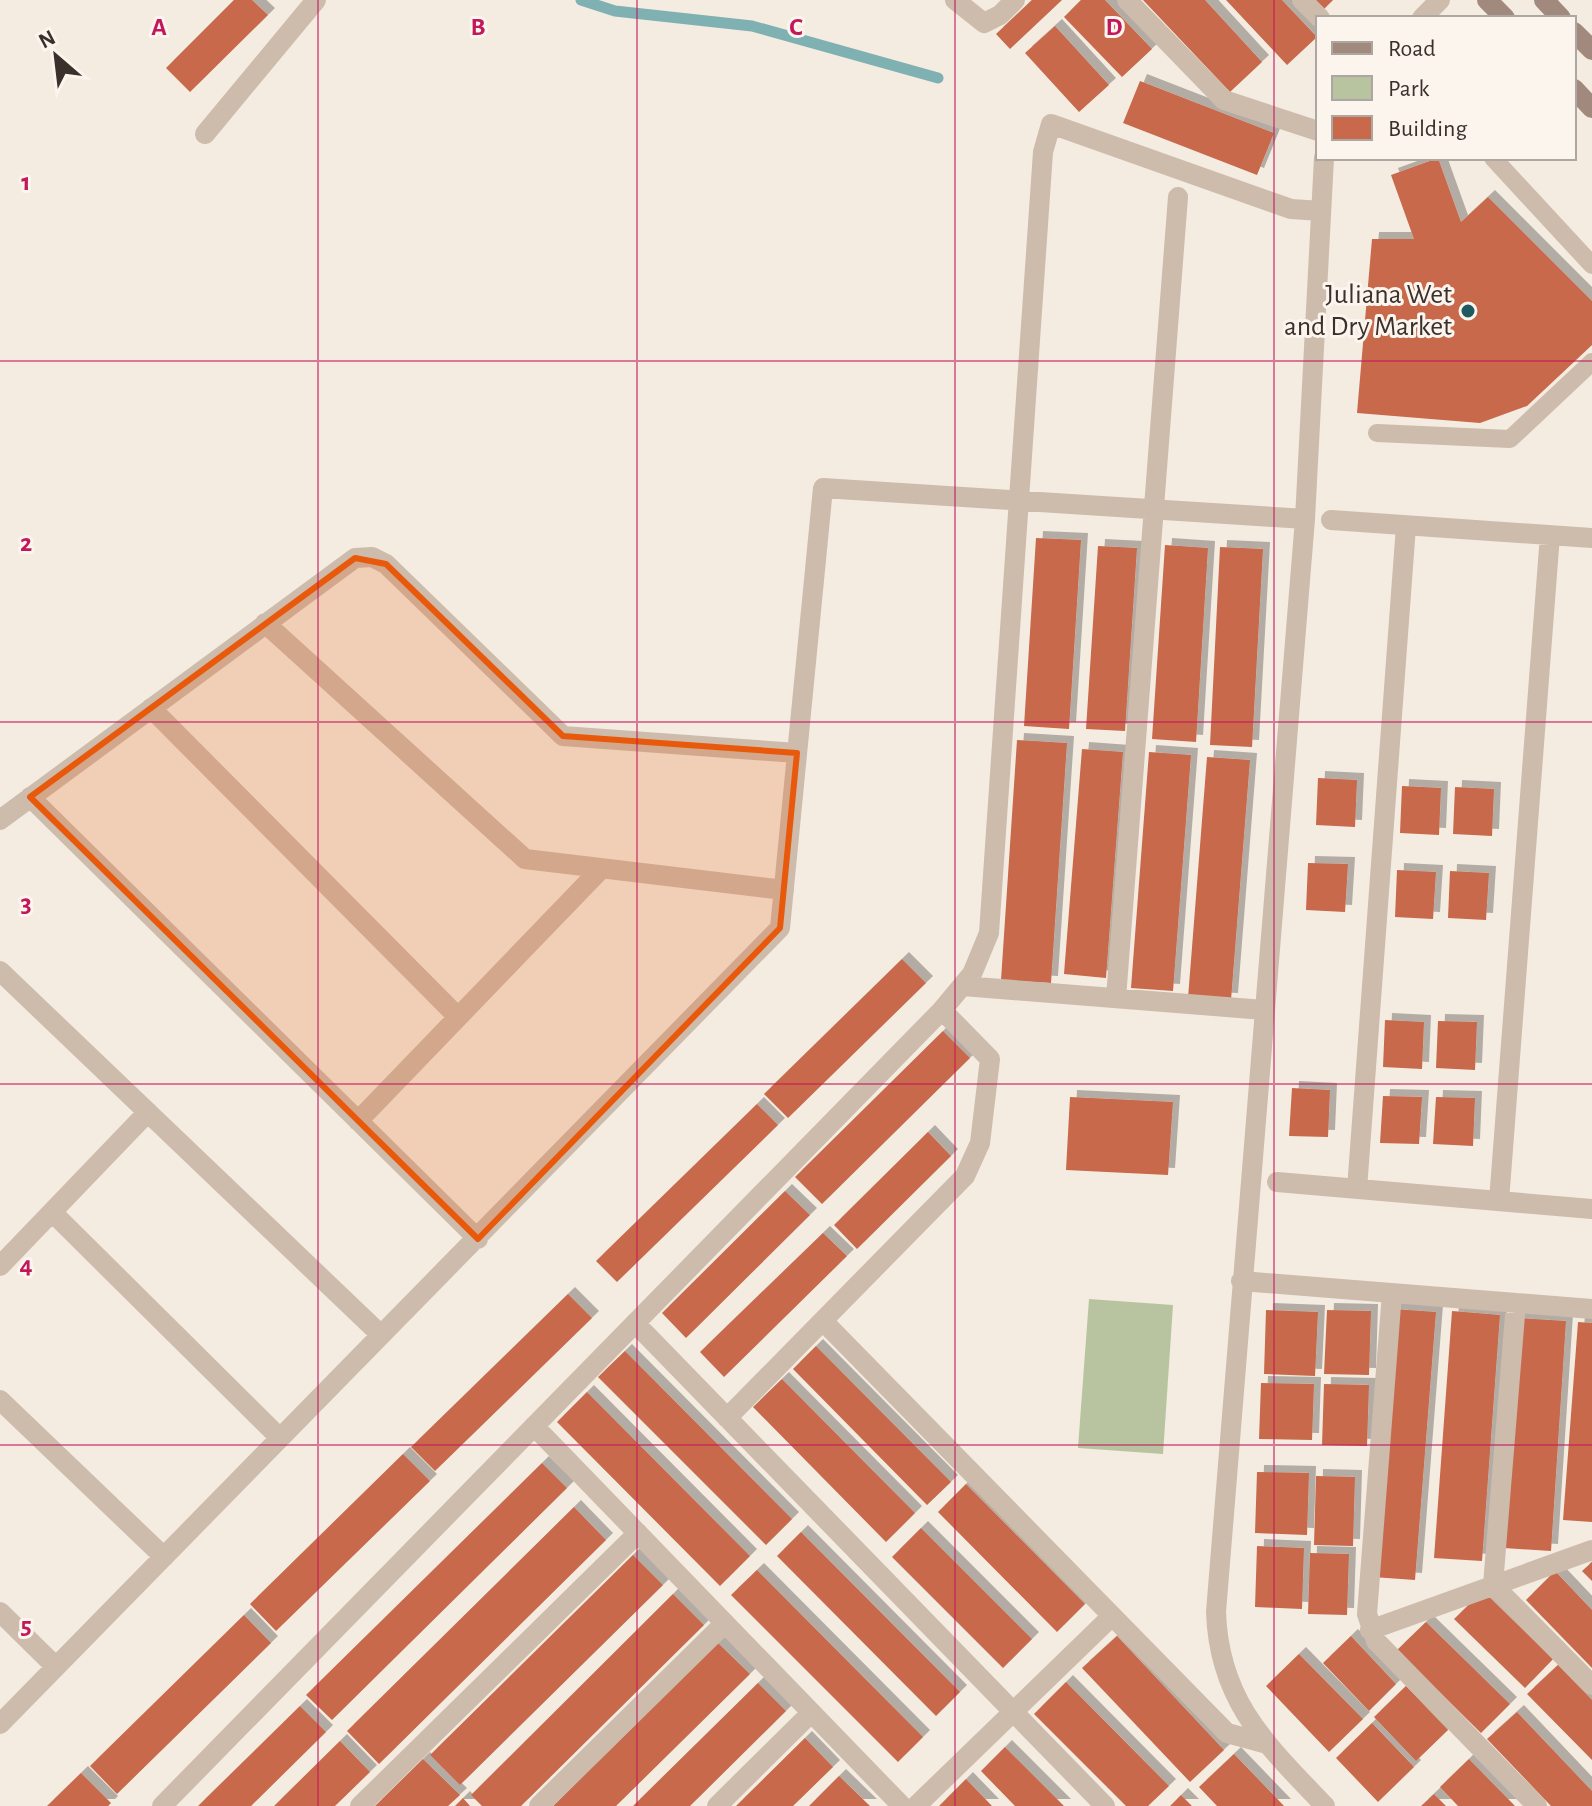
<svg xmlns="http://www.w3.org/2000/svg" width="1592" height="1806" font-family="'Alegreya Sans',sans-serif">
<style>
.green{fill:#b8c4a0}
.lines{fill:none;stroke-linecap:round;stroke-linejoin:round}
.stream{stroke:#7fb0b2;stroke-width:11}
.building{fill:#c8694b;filter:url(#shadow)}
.lane{stroke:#cdbbac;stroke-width:18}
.street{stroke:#cdbbac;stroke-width:20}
.secondary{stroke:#a18a7d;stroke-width:20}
.marked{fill:#e8590c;fill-opacity:0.2;stroke:#e8590c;stroke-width:6;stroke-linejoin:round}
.grid{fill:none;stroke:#c2185b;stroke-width:2;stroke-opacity:0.55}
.poi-dot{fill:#1f5a5e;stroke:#fbf5ee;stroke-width:3}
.labels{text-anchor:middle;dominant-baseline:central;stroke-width:6;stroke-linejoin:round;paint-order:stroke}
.poi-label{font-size:28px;fill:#3b302b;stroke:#fbf5ee;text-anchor:end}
.grid-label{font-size:26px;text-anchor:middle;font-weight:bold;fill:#c2185b;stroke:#fbf5ee;stroke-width:6;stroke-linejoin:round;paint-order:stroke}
</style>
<defs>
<filter id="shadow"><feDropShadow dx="7" dy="-7" stdDeviation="0" flood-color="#0004"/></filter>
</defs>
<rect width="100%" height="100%" fill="#f4ebe1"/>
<!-- green -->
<path class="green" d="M 1089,1299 L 1173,1305 L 1163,1454 L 1078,1448 Z"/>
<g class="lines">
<!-- stream -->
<path class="stream" d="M 581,0 L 615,11 L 752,26 L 938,78"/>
</g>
<!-- building -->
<path class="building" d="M 234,0 L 252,0 L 268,15 L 190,92 L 166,68 Z
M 1032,0 L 1062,0 L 1010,49 L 996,34 Z
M 1081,0 L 1105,0 L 1152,49 L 1122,77 L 1064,17 Z
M 1143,0 L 1205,0 L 1262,62 L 1230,92 Z
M 1226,0 L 1282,0 L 1317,37 L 1287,65 Z
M 1315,0 L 1333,0 L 1324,9 Z
M 1055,26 L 1109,85 L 1079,112 L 1025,53 Z
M 1140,81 L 1274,133 L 1257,175 L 1123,123 Z
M 1438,158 L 1461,222 L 1488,197 L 1592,301 L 1592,345 L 1527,406 L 1480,423 L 1357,413 L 1372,239 L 1414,239 L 1391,175 Z
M 1036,538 L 1081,540 L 1069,729 L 1024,726 Z
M 1165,545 L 1208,548 L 1196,742 L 1152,739 Z
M 1098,546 L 1137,548 L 1125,731 L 1086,729 Z
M 1220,547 L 1263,549 L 1252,747 L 1210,745 Z
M 1017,740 L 1067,743 L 1051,983 L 1001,980 Z
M 1082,749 L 1123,752 L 1106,978 L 1064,974 Z
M 1149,752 L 1191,755 L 1173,991 L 1131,988 Z
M 1207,757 L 1250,760 L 1231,1000 L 1188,998 Z
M 1318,778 L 1357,780 L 1355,827 L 1316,825 Z
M 1402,786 L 1441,788 L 1439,835 L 1400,833 Z
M 1455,787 L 1494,789 L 1492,836 L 1453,834 Z
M 1308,863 L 1348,864 L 1345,912 L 1306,910 Z
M 1397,870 L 1436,872 L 1433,919 L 1395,917 Z
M 1450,871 L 1489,873 L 1486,920 L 1448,918 Z
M 902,959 L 926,983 L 788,1118 L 764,1094 Z
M 1385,1020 L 1424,1022 L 1422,1069 L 1383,1067 Z
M 1438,1021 L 1477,1022 L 1475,1070 L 1436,1068 Z
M 943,1031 L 970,1058 L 822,1204 L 795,1177 Z
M 1292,1088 L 1330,1090 L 1328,1137 L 1289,1136 Z
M 1383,1096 L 1422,1097 L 1419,1144 L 1380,1143 Z
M 1070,1097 L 1173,1102 L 1168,1175 L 1066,1170 Z
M 1436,1097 L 1475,1098 L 1473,1146 L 1433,1144 Z
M 757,1104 L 778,1125 L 617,1282 L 596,1261 Z
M 928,1132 L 951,1156 L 857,1249 L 834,1225 Z
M 785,1191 L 810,1215 L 686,1338 L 662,1313 Z
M 823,1233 L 847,1256 L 724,1377 L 700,1352 Z
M 568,1294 L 592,1318 L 435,1471 L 411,1447 Z
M 1394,1309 L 1436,1312 L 1415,1580 L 1373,1577 Z
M 1266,1310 L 1318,1312 L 1315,1376 L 1264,1374 Z
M 1327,1310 L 1371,1311 L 1369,1375 L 1324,1374 Z
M 1452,1311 L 1500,1315 L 1482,1561 L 1434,1558 Z
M 1518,1318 L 1566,1321 L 1551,1551 L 1504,1548 Z
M 1578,1322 L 1592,1323 L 1592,1522 L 1563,1520 Z
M 816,1346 L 951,1482 L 927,1505 L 793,1369 Z
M 625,1351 L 792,1519 L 766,1545 L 598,1377 Z
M 782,1379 L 915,1513 L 886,1542 L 753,1407 Z
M 1261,1383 L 1314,1384 L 1312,1440 L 1259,1439 Z
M 1324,1384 L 1369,1385 L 1367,1446 L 1322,1445 Z
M 587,1392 L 750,1556 L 720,1586 L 557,1422 Z
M 403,1454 L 430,1481 L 276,1631 L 250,1604 Z
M 542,1463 L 567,1488 L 332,1720 L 306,1695 Z
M 1257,1472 L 1309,1473 L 1307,1535 L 1255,1533 Z
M 1316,1476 L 1355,1477 L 1353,1546 L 1314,1545 Z
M 966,1484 L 1085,1604 L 1057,1632 L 938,1512 Z
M 574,1507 L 606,1540 L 379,1764 L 347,1731 Z
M 921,1528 L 1032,1639 L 1003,1668 L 892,1557 Z
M 801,1532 L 960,1692 L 936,1716 L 777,1556 Z
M 1257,1546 L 1304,1548 L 1302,1609 L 1255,1607 Z
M 1310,1553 L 1349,1554 L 1347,1615 L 1308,1614 Z
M 633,1555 L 663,1585 L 460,1785 L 430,1755 Z
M 1592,1562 L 1592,1581 L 1582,1571 Z
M 757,1570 L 923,1737 L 898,1762 L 731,1595 Z
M 1555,1571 L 1592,1610 L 1592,1668 L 1526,1600 Z
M 1483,1591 L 1553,1659 L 1525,1688 L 1454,1619 Z
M 673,1594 L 704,1625 L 521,1806 L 482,1806 L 471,1795 Z
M 244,1615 L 271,1643 L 117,1794 L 90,1766 Z
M 1426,1622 L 1510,1704 L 1481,1733 L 1397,1650 Z
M 1117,1636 L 1224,1750 L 1190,1782 L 1082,1668 Z
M 1351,1636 L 1396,1684 L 1369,1711 L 1323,1663 Z
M 718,1643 L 750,1674 L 616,1806 L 553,1806 Z
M 1299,1654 L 1363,1719 L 1329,1752 L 1266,1686 Z
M 1558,1665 L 1592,1700 L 1592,1760 L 1527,1694 Z
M 1066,1682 L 1169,1786 L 1148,1806 L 1126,1806 L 1034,1714 Z
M 758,1683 L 786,1711 L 690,1806 L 633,1806 Z
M 1406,1686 L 1448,1730 L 1416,1761 L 1374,1717 Z
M 300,1706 L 326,1732 L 251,1806 L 198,1806 Z
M 1517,1712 L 1592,1791 L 1592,1806 L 1551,1806 L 1487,1739 Z
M 1372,1723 L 1414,1767 L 1378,1802 L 1336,1758 Z
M 805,1738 L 833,1767 L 793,1806 L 736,1806 Z
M 340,1741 L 370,1772 L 335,1806 L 274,1806 Z
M 1005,1747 L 1064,1806 L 1015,1806 L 981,1771 Z
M 1234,1754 L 1284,1806 L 1217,1806 L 1199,1787 Z
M 423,1759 L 460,1795 L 448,1806 L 375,1806 Z
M 1469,1759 L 1515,1806 L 1458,1806 L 1440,1787 Z
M 81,1773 L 111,1803 L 108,1806 L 47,1806 Z
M 839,1776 L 870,1806 L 809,1806 Z
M 966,1779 L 992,1806 L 939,1806 Z
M 1434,1794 L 1446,1806 L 1421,1806 Z
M 1181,1795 L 1192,1806 L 1170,1806 Z
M 463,1798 L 470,1806 L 455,1806 Z"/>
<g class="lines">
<!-- lane -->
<path class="lane" d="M 1493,158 L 1592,265
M 1377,433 L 1510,439 L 1592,362"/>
<!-- street -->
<path class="street" d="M 955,0 L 984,23 L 1000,15 L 1015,0
M 1127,0 L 1224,100 L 1318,131
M 1302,0 L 1320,18
M 1422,18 L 1440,0
M 205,134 L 316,0
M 1324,158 L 1305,519 L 1216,1612 C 1219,1702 1267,1745 1325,1806
M 1331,520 L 1592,538
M 265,623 L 525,859 L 784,890
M 151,708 L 458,1017
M 30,797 L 478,1239
M 0,820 L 355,558 L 372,557 L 386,564 L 563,736 L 797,753
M 0,971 L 381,1335
M 963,986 L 1264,1010
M 1116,998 L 1178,197
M 358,1121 L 601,869
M 1277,1182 L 1592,1209
M 1357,1189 L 1406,526
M 1499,1201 L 1550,535
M 52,1212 L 280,1438
M 0,1266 L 148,1112
M 1241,1281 L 1592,1309
M 1392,1293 L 1367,1614 L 1376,1641 L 1537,1806
M 1516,1303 L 1493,1585 L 1592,1685
M 823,1321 L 1227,1733 L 1264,1743
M 635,1323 L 1105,1806
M 0,1400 L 164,1557
M 727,1418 L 965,1176 L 980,1143 L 990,1059 L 942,1010
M 534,1426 L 902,1806
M 0,1612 L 56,1667
M 1370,1630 L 1592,1550
M 0,1724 L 780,928 L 823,488 L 1305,519
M 162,1806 L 942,1010 L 972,974 L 989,933 L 1043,152 L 1051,124 L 1291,209 L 1321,211
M 360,1806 L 638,1533
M 539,1806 L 725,1623
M 717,1806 L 811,1713
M 916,1806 L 1111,1617"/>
<!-- secondary -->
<path class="secondary" d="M 1487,0 L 1505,18
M 1544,0 L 1561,18
M 1574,32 L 1592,50
M 1574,89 L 1592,108"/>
</g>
<!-- marked area -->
<path class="marked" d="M 355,558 L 386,564 L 563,736 L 797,753 L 780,928 L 478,1239 L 30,797 Z"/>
<!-- grid -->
<path class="grid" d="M 318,0 L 318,1806M 637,0 L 637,1806M 955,0 L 955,1806M 1274,0 L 1274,1806M 0,361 L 1592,361M 0,722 L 1592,722M 0,1084 L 1592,1084M 0,1445 L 1592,1445"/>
<!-- markers -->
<circle class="poi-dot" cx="1468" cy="311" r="8"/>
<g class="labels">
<!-- poi labels -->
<g class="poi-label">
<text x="1452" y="295">Juliana Wet<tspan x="1452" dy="32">and Dry Market</tspan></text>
</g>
</g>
<g class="grid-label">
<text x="159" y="35">A</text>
<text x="478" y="35">B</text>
<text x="796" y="35">C</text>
<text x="1114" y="35">D</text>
<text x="26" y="190">1</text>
<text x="26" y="551">2</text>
<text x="26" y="912">3</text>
<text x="26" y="1273">4</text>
<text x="26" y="1634">5</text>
</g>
<!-- legend -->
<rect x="1316" y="16" width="260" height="144" fill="#fbf5ee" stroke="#aea6a0" stroke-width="2"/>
<rect x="1332" y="42" width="40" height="12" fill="#a18a7d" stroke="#aea6a0" stroke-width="2"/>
<text x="1388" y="56" font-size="24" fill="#3b302b">Road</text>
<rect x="1332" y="76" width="40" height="24" fill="#b8c4a0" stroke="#aea6a0" stroke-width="2"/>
<text x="1388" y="96" font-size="24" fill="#3b302b">Park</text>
<rect x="1332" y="116" width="40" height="24" fill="#c8694b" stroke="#aea6a0" stroke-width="2"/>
<text x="1388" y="136" font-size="24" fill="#3b302b">Building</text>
<!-- north arrow -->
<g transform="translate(56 56) rotate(332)" stroke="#fbf5ee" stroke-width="6" paint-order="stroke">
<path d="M0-6L14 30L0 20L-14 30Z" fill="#3b302b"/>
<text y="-12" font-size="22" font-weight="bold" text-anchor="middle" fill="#3b302b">N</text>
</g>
</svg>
